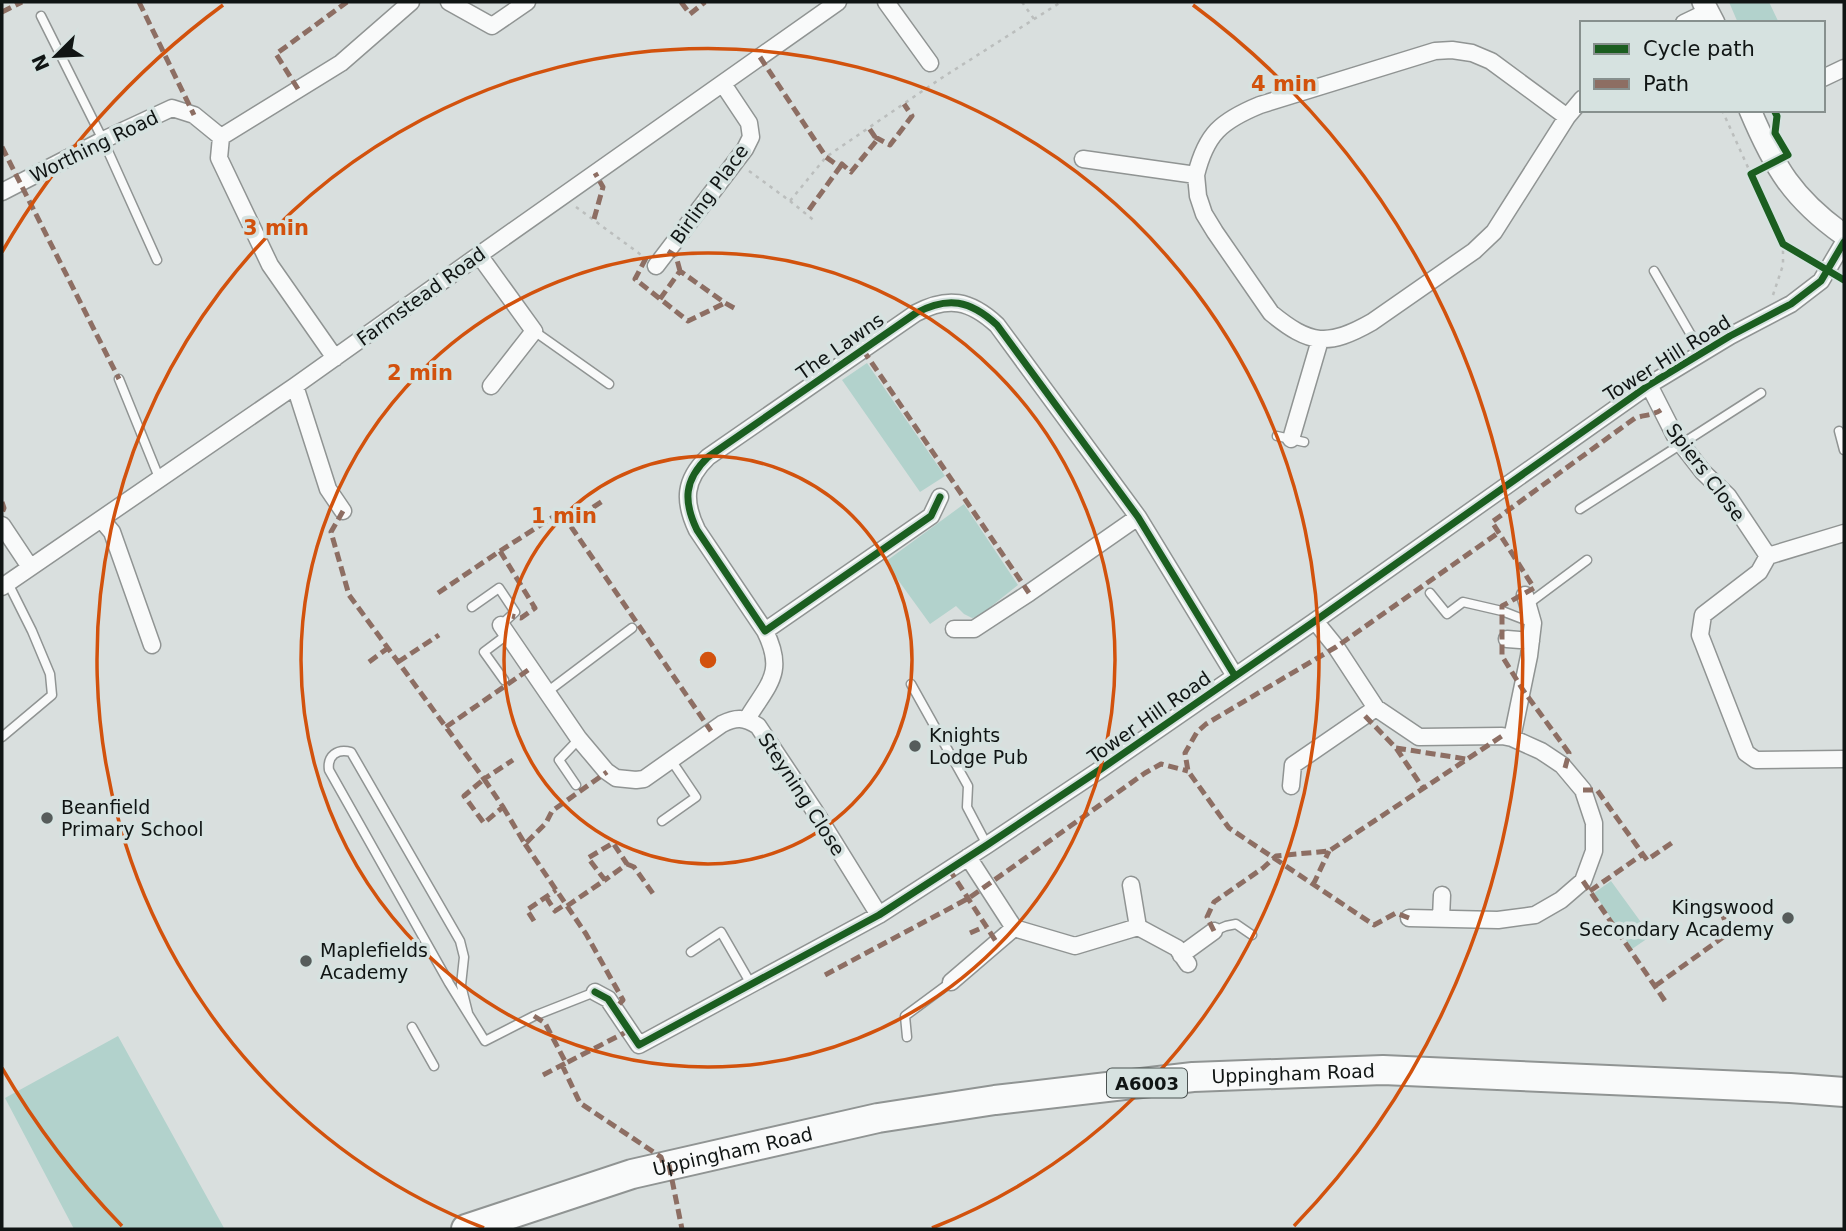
<svg xmlns="http://www.w3.org/2000/svg" width="1846" height="1231" font-family="'DejaVu Sans',sans-serif">
<style>
.green{fill:#b2d2cc}
.lines{fill:none;stroke-linecap:round;stroke-linejoin:round}
.lane-casing{stroke:#909493;stroke-width:11}
.street-casing{stroke:#909493;stroke-width:19}
.secondary-casing{stroke:#909493;stroke-width:24}
.highway-casing{stroke:#909493;stroke-width:32}
.path{stroke:#bbbebd;stroke-width:2.5;stroke-dasharray:3.5 5;stroke-linecap:butt}
.lane{stroke:#f9fafa;stroke-width:8}
.street{stroke:#f9fafa;stroke-width:16}
.secondary{stroke:#f9fafa;stroke-width:21}
.highway{stroke:#f9fafa;stroke-width:28}
.quiet{stroke:#8d6e63;stroke-width:5;stroke-dasharray:10 5;stroke-linecap:butt}
.cycleway-casing{stroke:#d6e2e0;stroke-width:11}
.cycleway{stroke:#1b5e20;stroke-width:7}
.ring{fill:none;stroke:#d2520d;stroke-width:3.5}
.poi-dot{fill:#565c5b;stroke:#d6e2e0;stroke-width:2.5}
.labels{text-anchor:middle;dominant-baseline:central;stroke-width:7;stroke-linejoin:round;paint-order:stroke}
.shield{fill:#d6e2e0;stroke:#4b5251;stroke-width:2}
.shield-label{font-size:18px;font-weight:bold;fill:#101514}
.street-label{font-size:19px;fill:#101514;stroke:#d6e2e0}
.poi-label{font-size:19px;fill:#101514;stroke:#d6e2e0;text-anchor:start}
.centre{fill:#d2520d;stroke:#d6e2e0;stroke-width:3.5}
.ring-label{font-size:21px;text-anchor:middle;font-weight:bold;fill:#d2520d;stroke:#d6e2e0;stroke-width:7;stroke-linejoin:round;paint-order:stroke}
</style>
<rect width="100%" height="100%" fill="#d9dfde"/>
<!-- green -->
<path class="green" d="M 1729,2 L 1769,2 L 1779,23 L 1738,23 Z
M 867,363 L 945,476 L 920,492 L 842,380 Z
M 964,504 L 1018,585 L 979,616 L 972,618 L 964,614 L 956,606 L 930,624 L 885,562 Z
M 1611,881 L 1651,936 L 1632,949 L 1594,893 Z
M 118,1036 L 224,1228 L 74,1229 L 5,1098 Z"/>
<g class="lines">
<!-- lane casing -->
<g class="lane-casing">
<path id="lane" d="M 41,16 L 103,140 L 157,260
M 1654,271 L 1702,354
M 534,331 L 609,384
M 119,379 L 160,480
M 1839,431 L 1844,450
M 1277,436 L 1304,442
M 1580,509 L 1761,393
M 1430,593 L 1447,614 L 1463,602 L 1502,611 L 1533,623
M 1528,604 L 1587,560
M 472,607 L 499,588 L 515,612 L 501,625
M 504,680 L 484,652 L 508,634
M 911,684 L 968,786 L 967,807 L 987,845
M 547,692 L 632,628
M 2,737 L 52,695 L 50,674 L 32,631 L 8,583
M 576,785 L 559,760 L 579,739
M 662,821 L 696,797 L 671,760
M 1214,931 L 1226,926 L 1236,924 L 1252,935
M 691,952 L 721,932 L 751,984
M 468,1013 L 461,985 L 464,957 L 460,941 L 351,752 C 337,748 327,756 329,770 L 449,983 L 485,1041 L 534,1016 L 595,992
M 412,1027 L 434,1066
M 907,1037 L 905,1016 L 951,982"/>
</g>
<!-- street casing -->
<g class="street-casing">
<path id="street" d="M 449,2 L 492,26 L 527,2
M 886,2 L 930,63
M 1684,23 L 1709,11
M 1823,78 L 1844,68
M 1083,159 L 1196,175 L 1198,196 L 1204,214 L 1215,232 L 1271,313 C 1310,345 1328,347 1372,322 L 1474,251 L 1494,232 L 1567,117 L 1582,99
M 1196,175 C 1206,134 1221,121 1260,105 L 1435,51 L 1452,50 L 1472,53 L 1491,61 L 1567,117
M 2,192 L 103,140 L 172,108 L 194,115 L 221,137
M 479,255 L 534,331 L 491,386
M 656,266 L 745,149 L 751,137 L 749,123 L 723,84
M 335,358 L 270,265 L 219,158 L 221,137 L 341,63 L 411,2
M 1649,385 L 1675,436 L 1703,472 L 1728,496 L 1768,556
M 295,386 L 328,489 L 343,511
M 1291,439 L 1320,340
M 940,497 L 931,516 L 765,631 L 697,530 C 683,501 684,480 708,457 L 916,313 C 948,296 970,300 997,325 L 1138,517 L 1235,676
M 101,519 L 112,532 L 152,645
M 2,525 L 30,567
M 1844,533 L 1768,556 L 1759,572 L 1703,615 L 1700,635 L 1746,753 L 1756,760 L 1844,759
M 2,587 L 295,386 L 479,255 L 838,2
M 1315,621 L 1336,647 L 1376,708 L 1419,737 L 1502,736 L 1512,738 L 1541,751 L 1562,765 L 1583,790 L 1594,823 L 1594,851 L 1583,881 L 1561,900 L 1535,915 L 1498,920 L 1409,918
M 501,625 L 579,739 L 606,771 L 616,778 L 636,780 L 644,779 L 722,724 C 736,717 744,717 758,726 L 814,810 L 879,915
M 954,629 L 974,629 L 1029,593 L 1138,517
M 1507,639 L 1531,641
M 747,719 C 768,684 786,673 765,631
M 1512,738 L 1529,656 L 1533,623 L 1525,595
M 1291,786 L 1293,765 L 1376,708
M 968,857 L 1014,928 L 1075,946 L 1138,927 L 1177,948 L 1188,964
M 1131,885 L 1138,927
M 1441,918 L 1442,895
M 1181,955 L 1214,931
M 951,982 L 1014,928
M 595,992 L 608,999 L 639,1045 L 879,915 L 987,845 L 1101,769 L 1315,621 L 1649,385 L 1730,336 L 1791,304 L 1821,281 L 1844,242"/>
</g>
<!-- secondary casing -->
<g class="secondary-casing">
<path id="secondary" d="M 1703,2 L 1714,23
M 1750,110 C 1774,167 1793,199 1844,235"/>
</g>
<!-- highway casing -->
<g class="highway-casing">
<g id="highway">
<path id="s1" d="M 466,1229 L 632,1174 L 878,1118 L 995,1100 L 1193,1077 L 1383,1070 L 1790,1088 L 1844,1092"/>
</g>
</g>
<!-- path -->
<path class="path" d="M 1022,2 L 1034,19
M 1722,110 L 1751,174
M 749,171 L 790,201 L 826,157 L 940,79 L 1061,2
M 790,201 L 816,222
M 576,207 L 644,257
M 1773,295 L 1783,265 L 1783,244"/>
<!-- lane -->
<use href="#lane" class="lane"/>
<!-- street -->
<use href="#street" class="street"/>
<!-- secondary -->
<use href="#secondary" class="secondary"/>
<!-- highway -->
<use href="#highway" class="highway"/>
<!-- quiet -->
<path class="quiet" d="M 139,2 L 194,115
M 681,2 L 690,14 L 705,2
M 2,12 L 22,2
M 760,57 L 826,157 L 840,167 L 806,214
M 298,89 L 276,54 L 347,2
M 875,137 L 890,145 L 912,116 L 904,104
M 2,147 L 119,379
M 840,167 L 842,164 L 851,172 L 877,140 L 869,128
M 594,219 L 603,187 L 595,173
M 668,251 L 676,256 L 680,271
M 646,258 L 635,279 L 688,321 L 725,303
M 660,299 L 680,271 L 725,303 L 736,309
M 863,350 L 1029,593
M 2,502 L 4,508 L 2,513
M 343,511 L 331,532 L 349,595 L 484,779 L 513,760
M 568,524 L 604,500
M 500,551 L 561,512 L 711,731
M 438,593 L 500,551 L 535,608 L 521,618 L 512,616
M 369,662 L 388,648
M 398,662 L 439,635
M 1365,716 L 1396,748 L 1423,788
M 446,727 L 531,668
M 1396,748 L 1466,759
M 1565,768 L 1569,753 L 1523,690 L 1502,656 L 1502,606 L 1534,588 L 1492,522 L 1635,418 C 1645,415 1653,415 1661,410
M 484,779 L 503,807 L 484,823 L 464,796 Z
M 1583,790 L 1597,790 L 1647,860 L 1673,842
M 503,807 L 525,844 L 546,823 L 552,811 L 607,772
M 525,844 L 586,934 L 623,1000 L 615,1009
M 627,864 L 634,867 L 654,895
M 949,869 L 997,943
M 1583,881 L 1665,1001
M 1313,885 L 1329,851
M 1590,891 L 1643,854
M 546,897 L 555,911 L 566,904
M 567,906 L 605,880 L 588,858 L 613,843 L 627,864 L 605,880
M 1409,918 L 1396,913 L 1374,925 L 1229,828 L 1188,771 L 1185,753 L 1197,732 L 1206,724 L 1336,647 L 1498,533
M 534,921 L 527,910 L 556,890
M 1214,931 L 1207,917 L 1214,902 L 1263,868 L 1276,856 L 1329,851 L 1502,736
M 970,933 L 986,926
M 825,975 L 969,898 L 1145,773 L 1161,764 L 1188,771
M 1655,986 L 1729,933 L 1721,910
M 534,1016 L 545,1023 L 566,1063 L 630,1030
M 562,1065 L 580,1103 L 661,1157 L 664,1166
M 543,1075 L 566,1063
M 669,1165 L 682,1229"/>
<!-- cycleway casing -->
<g class="cycleway-casing">
<path id="cycleway" d="M 1774,110 L 1777,116 L 1775,133 L 1788,155 L 1751,174 L 1783,244 L 1844,280
M 940,497 L 931,516 L 765,631 L 697,530 C 683,501 684,480 708,457 L 916,313 C 948,296 970,300 997,325 L 1138,517 L 1235,676
M 595,992 L 608,999 L 639,1045 L 879,915 L 987,845 L 1101,769 L 1315,621 L 1649,385 L 1730,336 L 1791,304 L 1821,281 L 1844,242"/>
</g>
<!-- cycleway -->
<use href="#cycleway" class="cycleway"/>
</g>
<!-- distance rings -->
<g class="ring">
<circle cx="708" cy="660" r="204"/>
<circle cx="708" cy="660" r="407"/>
<path d="M484 1228A611 611 0 1 1 932 1228"/>
<path d="M122 1226A815 815 0 0 1 2 1068M2 252A815 815 0 0 1 223 5M1193 5A815 815 0 0 1 1294 1226"/>
</g>
<!-- markers -->
<g class="poi-dot">
<circle cx="915" cy="746" r="7"/>
<circle cx="47" cy="818" r="7"/>
<circle cx="1788" cy="918" r="7"/>
<circle cx="306" cy="961" r="7"/>
</g>
<g class="labels">
<!-- shield labels -->
<rect class="shield" x="1107" y="1068.5" width="80" height="29" rx="5"/>
<g class="shield-label">
<text x="1147" y="1083">A6003</text>
</g>
<!-- street labels -->
<g class="street-label">
<text transform="translate(94 146) rotate(-26)">Worthing Road</text>
<text transform="translate(709 194) rotate(-54)">Birling Place</text>
<text transform="translate(421 296) rotate(-36)">Farmstead Road</text>
<text transform="translate(840 346) rotate(-35)">The Lawns</text>
<text transform="translate(1667 358) rotate(-32)">Tower Hill Road</text>
<text transform="translate(1706 472) rotate(53)">Spiers Close</text>
<text transform="translate(1149 717) rotate(-35)">Tower Hill Road</text>
<text transform="translate(802 794) rotate(57)">Steyning Close</text>
<text stroke="none"><textPath href="#s1" startOffset="845">Uppingham Road</textPath></text>
<text stroke="none"><textPath href="#s1" startOffset="278">Uppingham Road</textPath></text>
</g>
<!-- poi labels -->
<g class="poi-label">
<text x="929" y="735">Knights<tspan x="929" dy="22">Lodge Pub</tspan></text>
<text x="61" y="807">Beanfield<tspan x="61" dy="22">Primary School</tspan></text>
<text x="1774" y="907" text-anchor="end">Kingswood<tspan x="1774" dy="22">Secondary Academy</tspan></text>
<text x="320" y="950">Maplefields<tspan x="320" dy="22">Academy</tspan></text>
</g>
</g>
<circle cx="708" cy="660" r="10" class="centre"/>
<g class="ring-label">
<text x="1284" y="91">4 min</text>
<text x="276" y="235">3 min</text>
<text x="420" y="380">2 min</text>
<text x="564" y="523">1 min</text>
</g>
<!-- border -->
<rect width="1846" height="1231" fill="none" stroke="#101514" stroke-width="7"/>
<!-- legend -->
<rect x="1580" y="21" width="245" height="91" fill="#d6e2e0" stroke="#87908e" stroke-width="2"/>
<rect x="1594" y="44" width="35" height="10" fill="#1b5e20" stroke="#87908e" stroke-width="2"/>
<text x="1643" y="56" font-size="21" fill="#101514">Cycle path</text>
<rect x="1594" y="79" width="35" height="10" fill="#8d6e63" stroke="#87908e" stroke-width="2"/>
<text x="1643" y="91" font-size="21" fill="#101514">Path</text>
<!-- north arrow -->
<g transform="translate(56 56) rotate(246)" stroke="#d6e2e0" stroke-width="5" paint-order="stroke">
<path d="M0-5L12 26L0 18L-12 26Z" fill="#101514"/>
<text y="-10" font-size="19" font-weight="bold" text-anchor="middle" fill="#101514">N</text>
</g>
</svg>
